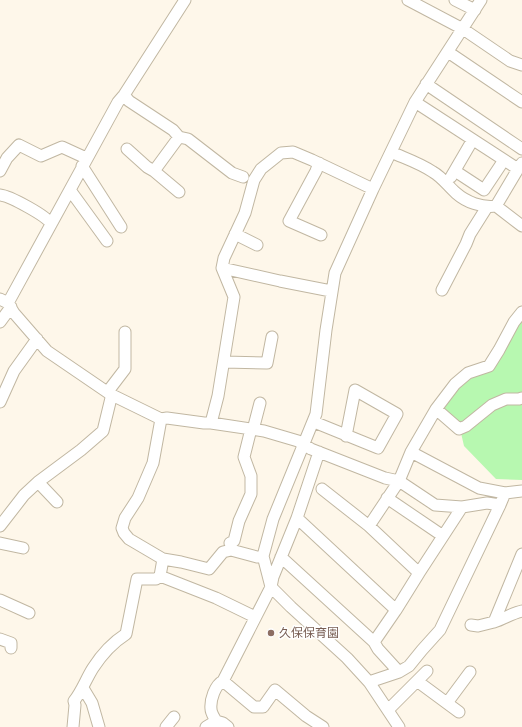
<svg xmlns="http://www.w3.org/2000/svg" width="522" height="727" font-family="Helvetica,'Noto Sans JP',sans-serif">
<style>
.green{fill:#b7f8b0}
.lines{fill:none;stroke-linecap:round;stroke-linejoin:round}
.minor-casing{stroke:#c1b7a2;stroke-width:13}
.minor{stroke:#fff;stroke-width:11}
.education-dot{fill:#8d6e63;stroke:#fff;stroke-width:1.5}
.labels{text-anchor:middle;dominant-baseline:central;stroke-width:3;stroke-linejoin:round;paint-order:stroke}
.education-label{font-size:12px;fill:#785e54;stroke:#fff;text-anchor:start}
</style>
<rect width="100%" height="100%" fill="#fef7ea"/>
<!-- green -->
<path class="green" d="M 522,317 L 522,480 L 496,479 L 464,446 L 461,433 L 442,417 L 435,417 L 458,387 L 470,376 L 488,371 Z"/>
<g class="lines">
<!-- minor casing -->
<g class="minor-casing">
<path id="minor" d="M 408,0 L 463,29 L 510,61 L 522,65
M 455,0 L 475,10
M 448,52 L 522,102
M 426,84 L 522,149
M 124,95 L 129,101 L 173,130 L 179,137 L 188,139 L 232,173 L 243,177
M 415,102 L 518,169 L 522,163
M 179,137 L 154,171 L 179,192
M 127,149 L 147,167 L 154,171
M 391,152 C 404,158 420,163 433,172 C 442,177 448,186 456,193 C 466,202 482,208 496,206 L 522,226
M 319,163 L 316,171 L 289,221 L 321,235
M 82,166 L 121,227
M 0,171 L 7,158 L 19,145 L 41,156 L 62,147 L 86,158
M 455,171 L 484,190 L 504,160
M 451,177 L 472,141
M 70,190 L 107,241
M 0,195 C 10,196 47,216 51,224
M 496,206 L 518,169
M 235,234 L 257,245
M 222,268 L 280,281 L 331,291
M 442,290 L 466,244 L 470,234 L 487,207
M 0,299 L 8,303 L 14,313 L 47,351 L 110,394 L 161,419 L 167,418 L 204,423 L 211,423 L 264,431 L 298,441 L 311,449 L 385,478 L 399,481 L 411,452 L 436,409 L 455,384 L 468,373 L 489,366 L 499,350 L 514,322 L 522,312
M 8,303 L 118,102 L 124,95 L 185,0
M 0,322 L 11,307
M 224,362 L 267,363 L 272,337
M 0,402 L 14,371 L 37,339
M 436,409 L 459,429 L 466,426 L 492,405 L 506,399 L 519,399 L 522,398
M 161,419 L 153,463 L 138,498 L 125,518 L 122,528 L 124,533 L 129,539 L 163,559 L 181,562 L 209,569 L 223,552 L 231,550 L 257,557 L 263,556
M 314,422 L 378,448 L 397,414 L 355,390 L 346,436
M 211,423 L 218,396 L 234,297 L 222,268 L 224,258 L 245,213 L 254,180 L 261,169 L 281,153 L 293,152 L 312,160 L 373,189
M 411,452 L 479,488 L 505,493 L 522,491
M 38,482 L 57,502
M 322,489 L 369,526 L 399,481 L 435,505 L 462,507
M 387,498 L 443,536
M 297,518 L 319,452
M 0,526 L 24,495 L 38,482 L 81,450 L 103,431 L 111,398 L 109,390 L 125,369 L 125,332
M 369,526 L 419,573 L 462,507 L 487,503 L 500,505 L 505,493
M 0,543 L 23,548
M 230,543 L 234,541 L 239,521 L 251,494 L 251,476 L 244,457 L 250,433 L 254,426 L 260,403
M 522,554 L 494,622 C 504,619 512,613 522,611
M 281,557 L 374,642 L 378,649 L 399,672
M 160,576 L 216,598 L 255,617
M 0,600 L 29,613
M 471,625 L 478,626 L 494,622
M 0,639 L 11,643 L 11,648
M 374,642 L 396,610
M 223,681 L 254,707 L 263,707 L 275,690 L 306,716 L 323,727
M 417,681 L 459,712
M 369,682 L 399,672 L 409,666 L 422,650 L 440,630 L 500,505
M 83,688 L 92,703 L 99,727
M 447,703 L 470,672
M 388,710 L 427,671
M 73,727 L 75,705 L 74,701 C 82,691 86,679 93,668 C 102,654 112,643 126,634 L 137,579 L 156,579 L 160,576 L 163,559
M 166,727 L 174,717
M 206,727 L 216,721
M 228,727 L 223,723 L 216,721 C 214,717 211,713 211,709 C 210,700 215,685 223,681 L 271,587 L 273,577 L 297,518 L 396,610 L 419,573
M 399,727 L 369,682 L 347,658 L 291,607 L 271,587 L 263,556 L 273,519 L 316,414 L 326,330 L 335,273 L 373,189 L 415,102 L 481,0"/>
</g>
<!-- minor -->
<use href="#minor" class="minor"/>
</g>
<!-- markers -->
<circle class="education-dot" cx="271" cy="633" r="4"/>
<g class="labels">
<!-- education labels -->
<g class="education-label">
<text x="279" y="633">久保保育園</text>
</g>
</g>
</svg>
